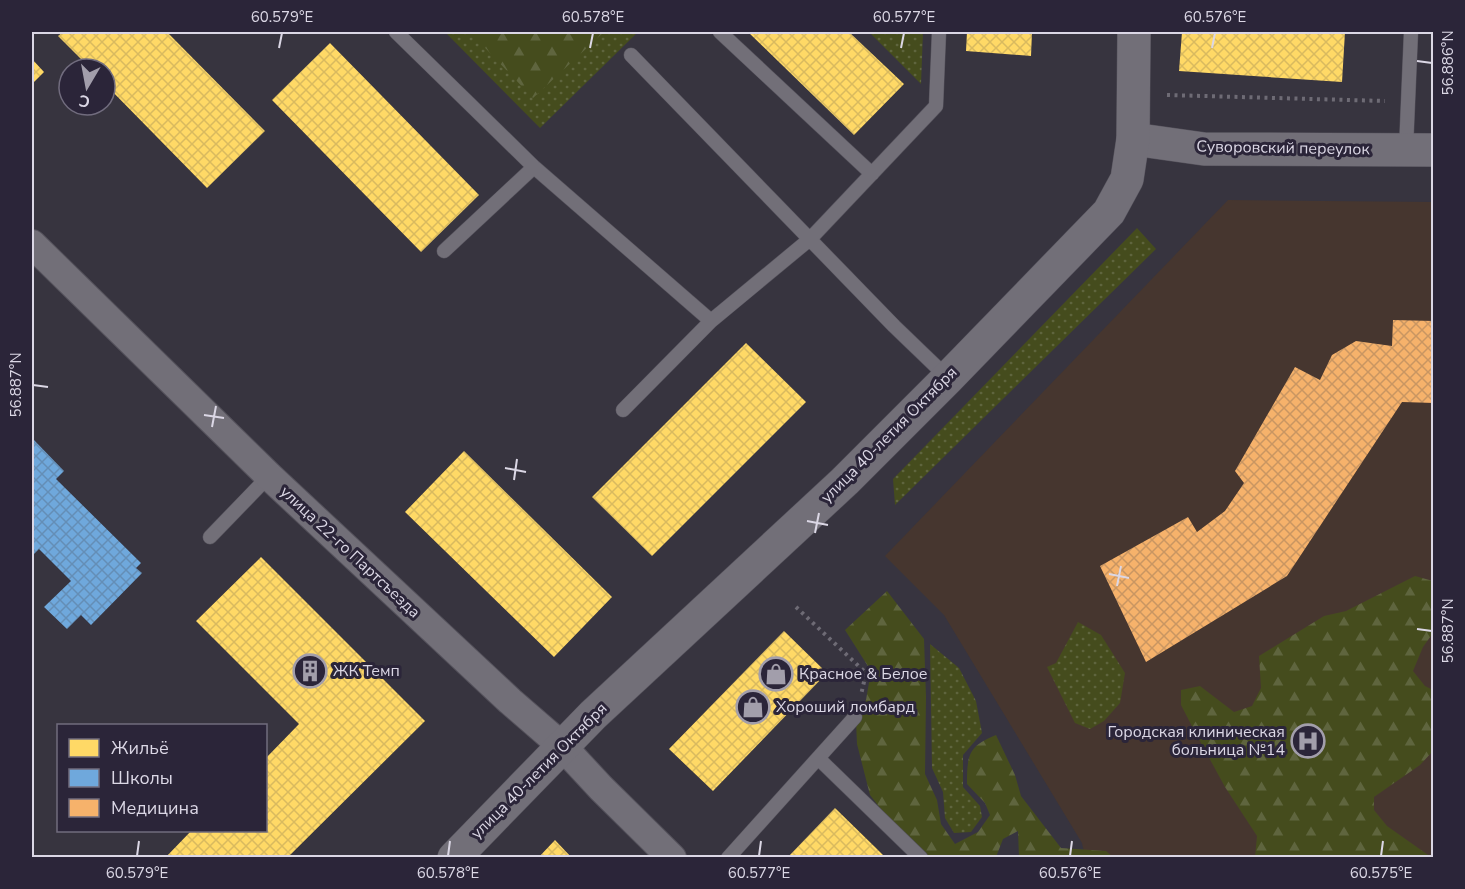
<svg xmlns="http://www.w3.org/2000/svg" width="1465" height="889" font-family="'Nunito Sans',sans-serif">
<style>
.medical{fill:#46362f}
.grass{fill:url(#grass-dots)}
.forest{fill:url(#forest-firs)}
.homes{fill:url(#homes-cross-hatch)}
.schools{fill:url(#schools-cross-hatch)}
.health{fill:url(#health-cross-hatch)}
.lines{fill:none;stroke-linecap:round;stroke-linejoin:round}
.service-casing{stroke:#54515b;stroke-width:15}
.minor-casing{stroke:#54515b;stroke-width:30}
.tertiary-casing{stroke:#54515b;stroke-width:34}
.secondary-casing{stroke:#54515b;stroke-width:34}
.path{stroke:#6e6b75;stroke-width:4;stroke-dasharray:3 4.5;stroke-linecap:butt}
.service{stroke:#726f78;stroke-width:14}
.minor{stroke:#726f78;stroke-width:28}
.tertiary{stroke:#726f78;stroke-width:33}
.secondary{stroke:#726f78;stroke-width:33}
.ticks{fill:none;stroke:#dbd7e5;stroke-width:2}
.labels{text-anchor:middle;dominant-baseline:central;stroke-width:6;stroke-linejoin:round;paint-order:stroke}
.street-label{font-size:16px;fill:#dbd7e5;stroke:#2b2539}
.poi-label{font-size:16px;fill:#dbd7e5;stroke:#2b2539;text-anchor:start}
.neatline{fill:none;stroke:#dbd7e5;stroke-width:2}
.ticks-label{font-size:15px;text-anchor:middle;fill:#dbd7e5}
</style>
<defs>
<pattern id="grass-dots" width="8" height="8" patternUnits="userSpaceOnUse" patternTransform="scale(1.5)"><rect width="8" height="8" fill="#454c1d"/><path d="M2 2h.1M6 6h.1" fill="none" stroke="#5f653e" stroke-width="1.8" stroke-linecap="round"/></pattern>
<pattern id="forest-firs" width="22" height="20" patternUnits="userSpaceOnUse" patternTransform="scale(1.5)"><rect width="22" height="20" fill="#454c1d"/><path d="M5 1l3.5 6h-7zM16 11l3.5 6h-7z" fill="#5f653e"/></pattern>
<pattern id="homes-cross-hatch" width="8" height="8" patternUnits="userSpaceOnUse" patternTransform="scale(1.5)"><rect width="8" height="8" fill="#ffd966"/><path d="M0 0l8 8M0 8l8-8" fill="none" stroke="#d9ba5f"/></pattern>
<pattern id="schools-cross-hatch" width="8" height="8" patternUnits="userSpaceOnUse" patternTransform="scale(1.5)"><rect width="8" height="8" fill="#6fa8dc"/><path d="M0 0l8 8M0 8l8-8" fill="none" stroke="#648eb6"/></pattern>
<pattern id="health-cross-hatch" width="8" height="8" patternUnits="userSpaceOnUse" patternTransform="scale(1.5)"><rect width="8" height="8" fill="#f6b26b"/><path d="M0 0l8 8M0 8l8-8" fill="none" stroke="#c99662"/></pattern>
</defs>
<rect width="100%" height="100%" fill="#37343f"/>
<!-- medical -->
<path class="medical" d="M 1228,200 L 1433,202 L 1433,857 L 1085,857 L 1082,843 L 944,615 L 885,556 Z"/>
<!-- grass -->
<path class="grass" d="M 445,32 L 638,32 L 540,128 Z
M 869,32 L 923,32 L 921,84 Z
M 1137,228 L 1156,249 L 895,505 L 893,479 Z
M 1078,622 L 1101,635 L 1125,673 L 1120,703 L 1104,721 L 1090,729 L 1075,723 L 1047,667 L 1056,663 Z
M 930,644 L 959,668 L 976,701 L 982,733 L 963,755 L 963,787 L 980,806 L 982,817 L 971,832 L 954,833 L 945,818 L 943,792 L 932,768 Z"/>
<!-- forest -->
<path class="forest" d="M 470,32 L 604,32 L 533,98 Z
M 1415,576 L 1433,581 L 1433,633 L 1423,647 L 1413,671 L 1425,686 L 1433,690 L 1433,751 L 1420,765 L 1374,797 L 1374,810 L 1387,826 L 1431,857 L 1255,857 L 1257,836 L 1225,787 L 1195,732 L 1181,705 L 1181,690 L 1200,686 L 1234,712 L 1252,706 L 1261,688 L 1259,656 L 1324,616 L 1346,611 Z
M 887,591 L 924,639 L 926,697 L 925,774 L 937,800 L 941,824 L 955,844 L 978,832 L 990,815 L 985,803 L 967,784 C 967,756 968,746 996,735 L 1015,775 L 1021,796 L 1061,848 L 1106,851 L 1113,857 L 1019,857 L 1018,831 L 1003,839 L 996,857 L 929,857 L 887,817 L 870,795 L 857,744 L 856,721 L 866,700 L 871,671 L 845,630 Z"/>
<!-- homes -->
<path class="homes" d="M 63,32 L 167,32 L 265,131 L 207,188 L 105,84 L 105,69 L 91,69 L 58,36 Z
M 748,32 L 849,32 L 904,84 L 854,135 Z
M 967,32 L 1032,32 L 1031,56 L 966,51 Z
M 1182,32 L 1345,32 L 1342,82 L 1179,71 Z
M 330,43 L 479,195 L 421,252 L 272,100 Z
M 32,59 L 44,72 L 32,84 Z
M 746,343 L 806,402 L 652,556 L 592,497 Z
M 464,451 L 612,597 L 554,657 L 405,512 Z
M 261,557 L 425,721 L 287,858 L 165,858 L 192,830 L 266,830 L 266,758 L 299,724 L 196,621 Z
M 784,631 L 827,673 L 713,791 L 669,749 Z
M 835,808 L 877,849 L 886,858 L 787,858 Z
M 555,840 L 572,858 L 538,858 Z"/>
<!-- schools -->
<path class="schools" d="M 32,438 L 64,471 L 56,479 L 141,563 L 136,568 L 142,573 L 91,625 L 81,615 L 67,629 L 44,607 L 71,581 L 39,549 L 34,554 L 32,551 Z"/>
<!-- health -->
<path class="health" d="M 1393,320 L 1434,321 L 1434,403 L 1402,402 L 1287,576 L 1146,662 L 1100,566 L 1188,517 L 1197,532 L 1225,511 L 1244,483 L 1235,471 L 1295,367 L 1320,380 L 1332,355 L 1356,341 L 1392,346 Z"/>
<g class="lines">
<!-- service casing -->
<g class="service-casing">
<path id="service" d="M 396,32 L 534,167 L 711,321
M 720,32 L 872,174
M 631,55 L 894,326 L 948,378
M 1406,149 L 1411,32
M 444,251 L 534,167
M 623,410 L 711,321 L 810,239 L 936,106 L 939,32
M 210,537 L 269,476
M 818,758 L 921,858
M 728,858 L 855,717"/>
</g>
<!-- minor casing -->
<g class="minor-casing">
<path id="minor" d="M 32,244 L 269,476 L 510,701 L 562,746 L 601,788 L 672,858"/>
</g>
<!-- tertiary casing -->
<g class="tertiary-casing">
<path id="tertiary" d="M 1133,139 L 1204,149 L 1434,150"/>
</g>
<!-- secondary casing -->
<g class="secondary-casing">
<path id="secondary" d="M 454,858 L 593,715 L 845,481 L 948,378 L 1109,212 L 1127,179 L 1133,139 L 1134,32"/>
</g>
<!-- path -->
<path class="path" d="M 1167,95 L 1385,101
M 796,607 L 866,673 L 861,695"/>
<!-- service -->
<use href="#service" class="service"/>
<!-- minor -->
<use href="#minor" class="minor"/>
<!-- tertiary -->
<use href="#tertiary" class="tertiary"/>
<!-- secondary -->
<use href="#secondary" class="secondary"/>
</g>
<!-- ticks -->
<path class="ticks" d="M 279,48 L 282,33M 590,48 L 593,33M 901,48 L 904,33M 1212,48 L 1215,33M 1417,61 L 1432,63M 33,385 L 48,387M 204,415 L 224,418M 212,427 L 216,406M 505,468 L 526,472M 514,480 L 517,459M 807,521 L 828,525M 815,533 L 819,513M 1109,574 L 1129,578M 1117,586 L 1121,566M 1417,629 L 1432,631M 137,856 L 139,841M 448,856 L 450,841M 759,856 L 761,841M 1070,856 L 1072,841M 1381,856 L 1383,841"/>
<!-- icons -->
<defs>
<g id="building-ring" transform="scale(1.725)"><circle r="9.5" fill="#2b2539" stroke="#a29eab" stroke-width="1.5"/><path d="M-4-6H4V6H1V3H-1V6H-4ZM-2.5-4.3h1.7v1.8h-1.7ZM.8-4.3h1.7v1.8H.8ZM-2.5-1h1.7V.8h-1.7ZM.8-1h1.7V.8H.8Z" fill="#a29eab"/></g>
<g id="shop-ring" transform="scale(1.725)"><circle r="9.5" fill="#2b2539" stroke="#a29eab" stroke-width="1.5"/><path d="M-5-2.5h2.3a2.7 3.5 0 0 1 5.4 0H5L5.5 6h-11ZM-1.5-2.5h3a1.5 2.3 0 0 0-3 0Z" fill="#a29eab"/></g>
<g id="hospital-ring" transform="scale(1.725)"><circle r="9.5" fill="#2b2539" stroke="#a29eab" stroke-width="1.5"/><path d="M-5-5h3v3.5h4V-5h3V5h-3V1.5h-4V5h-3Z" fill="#a29eab"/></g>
</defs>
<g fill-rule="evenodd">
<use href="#building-ring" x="310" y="671"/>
<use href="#shop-ring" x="776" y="674"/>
<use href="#shop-ring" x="753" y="707"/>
<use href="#hospital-ring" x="1308" y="741"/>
</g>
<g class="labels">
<!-- street labels -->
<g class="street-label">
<text transform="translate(1283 148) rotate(1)">Суворовский переулок</text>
<text transform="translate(889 435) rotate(-45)">улица 40-летия Октября</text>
<text transform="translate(350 552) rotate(43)">улица 22-го Партсъезда</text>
<text transform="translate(539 771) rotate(-45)">улица 40-летия Октября</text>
</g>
<!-- poi labels -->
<g class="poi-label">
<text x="333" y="671">ЖК Темп</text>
<text x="799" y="674">Красное &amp; Белое</text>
<text x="776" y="707">Хороший ломбард</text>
<text x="1285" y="732" text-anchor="end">Городская клиническая<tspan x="1285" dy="18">больница №14</tspan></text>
</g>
</g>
<!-- border -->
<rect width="1465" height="889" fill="none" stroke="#2b2539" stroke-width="66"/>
<!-- legend -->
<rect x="57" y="724" width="210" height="108" fill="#2b2539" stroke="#716c7e" stroke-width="1.5"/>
<rect x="69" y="739" width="30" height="18" fill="#ffd966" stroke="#716c7e" stroke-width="1.5"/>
<text x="111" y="754" font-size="18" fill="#dbd7e5">Жильё</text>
<rect x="69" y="769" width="30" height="18" fill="#6fa8dc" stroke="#716c7e" stroke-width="1.5"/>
<text x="111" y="784" font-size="18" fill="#dbd7e5">Школы</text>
<rect x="69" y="799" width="30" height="18" fill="#f6b26b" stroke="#716c7e" stroke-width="1.5"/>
<text x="111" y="814" font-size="18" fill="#dbd7e5">Медицина</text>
<!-- north arrow -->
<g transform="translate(87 87) rotate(190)"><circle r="28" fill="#2b2539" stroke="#716c7e" stroke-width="1.5"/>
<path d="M0-4.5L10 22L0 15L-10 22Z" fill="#a29eab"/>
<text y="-9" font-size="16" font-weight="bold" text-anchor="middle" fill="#dbd7e5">С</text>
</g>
<rect x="33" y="33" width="1399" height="823" class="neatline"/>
<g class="ticks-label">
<text x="282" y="22">60.579°E</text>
<text x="593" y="22">60.578°E</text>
<text x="904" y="22">60.577°E</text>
<text x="1215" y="22">60.576°E</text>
<text transform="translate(1448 63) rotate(-90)" y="5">56.886°N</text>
<text transform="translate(16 385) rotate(-90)" y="5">56.887°N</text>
<text transform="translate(1448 631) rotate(-90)" y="5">56.887°N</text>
<text x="137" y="878">60.579°E</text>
<text x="448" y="878">60.578°E</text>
<text x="759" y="878">60.577°E</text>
<text x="1070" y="878">60.576°E</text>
<text x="1381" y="878">60.575°E</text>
</g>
</svg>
